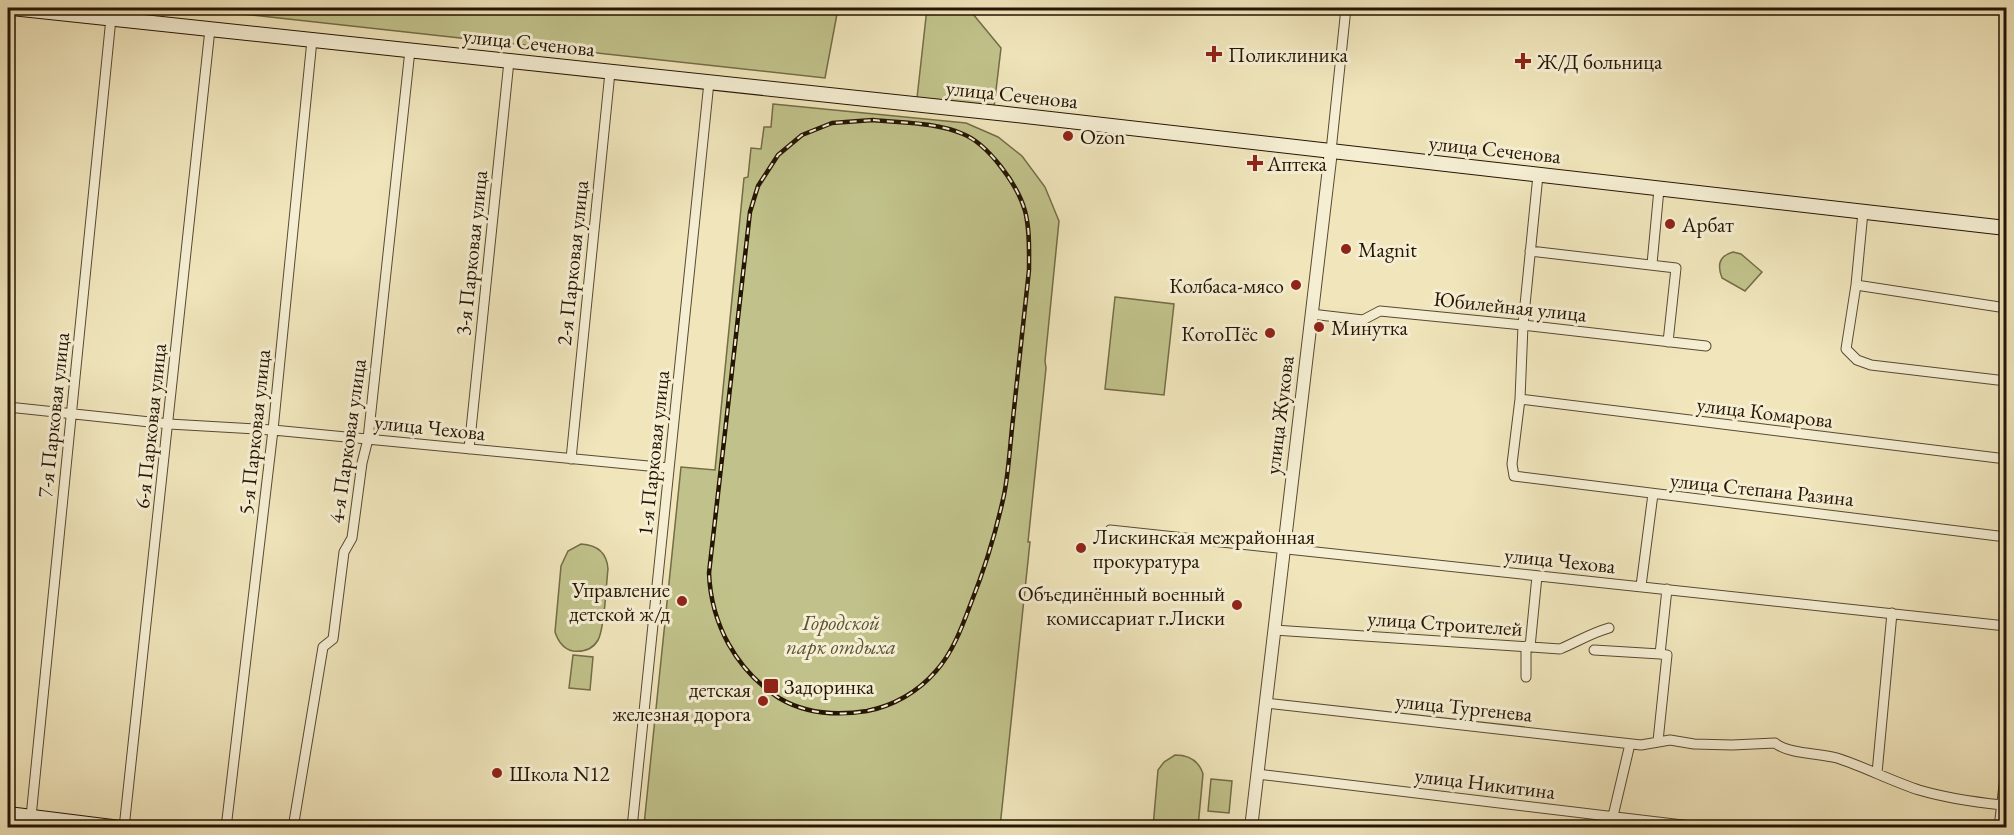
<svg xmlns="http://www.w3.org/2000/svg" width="2014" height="835" font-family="'EB Garamond',serif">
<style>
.green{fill:#c1c28b;stroke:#736c47;stroke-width:1.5}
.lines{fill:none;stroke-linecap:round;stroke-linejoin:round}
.minor-casing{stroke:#584931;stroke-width:11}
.tertiary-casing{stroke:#584931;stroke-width:14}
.secondary-casing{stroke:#251503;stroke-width:16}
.minor{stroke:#f5eed3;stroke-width:9}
.tertiary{stroke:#f5eed3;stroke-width:12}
.secondary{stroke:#f5eed3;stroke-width:14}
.rail-casing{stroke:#251503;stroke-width:4.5}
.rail{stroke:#f5eed3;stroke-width:2;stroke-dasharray:7;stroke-linecap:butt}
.poi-dot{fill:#8f2418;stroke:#f5eed3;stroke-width:2}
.labels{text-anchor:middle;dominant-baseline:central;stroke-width:6;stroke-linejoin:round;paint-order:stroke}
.street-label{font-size:21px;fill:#251503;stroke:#f5eed3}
.poi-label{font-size:21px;fill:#251503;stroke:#f5eed3;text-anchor:start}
.park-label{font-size:21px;font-style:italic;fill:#5c5233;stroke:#f5eed3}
</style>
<rect width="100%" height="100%" fill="#f0e5bb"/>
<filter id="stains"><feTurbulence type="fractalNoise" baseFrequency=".00333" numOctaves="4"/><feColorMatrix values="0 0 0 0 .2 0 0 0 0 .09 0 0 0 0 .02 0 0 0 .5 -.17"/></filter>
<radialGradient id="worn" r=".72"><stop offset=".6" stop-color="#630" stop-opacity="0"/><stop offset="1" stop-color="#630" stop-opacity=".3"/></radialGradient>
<!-- green -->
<path class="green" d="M 188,8 L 802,8 L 837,14 L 825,78 Z
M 927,8 L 968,8 L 1001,48 L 994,107 L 917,98 Z
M 773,104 L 966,123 L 998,137 L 1022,156 L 1045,187 L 1059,221 L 1045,361 L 1046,368 L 1028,542 L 1030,542 L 1000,827 L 670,828 L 644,825 L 681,467 L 715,470 L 744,178 L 748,177 L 751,148 L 761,149 L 764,127 L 771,127 Z
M 1733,252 L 1741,254 L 1762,272 L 1745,291 L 1722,278 C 1717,265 1719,256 1733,252 Z
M 1115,297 L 1174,304 L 1164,395 L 1105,389 Z
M 581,544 C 597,545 607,553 608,569 C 606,585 605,628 598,640 C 593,649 583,652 573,651 C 563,649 558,641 555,632 L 561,566 L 568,551 Z
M 573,655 L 593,657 L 590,690 L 569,688 Z
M 1175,755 C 1189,755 1199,761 1203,774 L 1198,827 L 1153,827 L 1158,770 L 1164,762 Z
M 1211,779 L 1232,781 L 1229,813 L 1208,811 Z"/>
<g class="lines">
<!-- minor casing -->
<g class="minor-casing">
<path id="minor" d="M 1331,151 L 1346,8
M 1538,175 L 1523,325 L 1520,399 L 1512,464 L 1514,476 L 2006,537
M 1863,212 L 1856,285 L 1846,349 L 1857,360 L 1871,365 L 2006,381
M 1530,251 L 1676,268 L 1668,342
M 1652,264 L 1659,189
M 1856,285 L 2006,308
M 1311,314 L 1363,320 L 1380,311 L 1523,325 L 1706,346
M 1520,399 L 2006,459
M 8,407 L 169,424 L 273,430 L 669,468
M 469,449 L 509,61
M 571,459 L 610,72
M 1110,530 L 2006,626
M 1641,586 L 1653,494
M 1274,630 L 1560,649 C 1577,642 1591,633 1609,628
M 1530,647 L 1537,576
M 1594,650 L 1660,654
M 1526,677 L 1526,646
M 1265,703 L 1641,745 L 1670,740 L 1694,744 L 1732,745 L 1775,743 C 1789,754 1818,753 1837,758 C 1865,767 1891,781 1919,790 C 1946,798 1974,802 2002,805
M 1658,741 L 1667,655 L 1660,654 L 1667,589
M 1877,773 L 1892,613
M 1257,774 L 1708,828
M 1613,816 L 1630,744
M 31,817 L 111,18
M 124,828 L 210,29
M 226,828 L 273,430 L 312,40
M 293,828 L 323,647 L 333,639 L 344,552 L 352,538 L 362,463 L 368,439 L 410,50
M 632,828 L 709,82
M 1999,828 L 2006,768"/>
</g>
<!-- tertiary casing -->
<g class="tertiary-casing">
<path id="tertiary" d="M 1251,828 L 1331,151"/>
</g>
<!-- secondary casing -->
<g class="secondary-casing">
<path id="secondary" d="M 12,8 L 998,113 L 2006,228
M 8,814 L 120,828"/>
</g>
<!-- minor -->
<use href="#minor" class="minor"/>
<!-- tertiary -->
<use href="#tertiary" class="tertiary"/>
<!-- secondary -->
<use href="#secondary" class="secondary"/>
<!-- rail casing -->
<g class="rail-casing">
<path id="rail" d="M 873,120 C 902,123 935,122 963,134 C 988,144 1018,185 1025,211 C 1030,229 1029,251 1029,270 C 1024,319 1018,369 1013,419 C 1010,444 1009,470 1004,495 C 996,532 985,568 971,603 C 962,627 953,652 936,671 C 918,692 893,706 867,711 C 836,716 806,714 779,698 C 736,670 711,624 709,573 L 750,212 L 758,186 L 778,155 L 802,135 L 832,123 Z"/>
</g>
<!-- rail -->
<use href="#rail" class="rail"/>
</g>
<!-- markers -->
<g class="poi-dot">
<path d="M1211 45h6v6h6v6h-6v6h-6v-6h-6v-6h6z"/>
<path d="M1520 52h6v6h6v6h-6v6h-6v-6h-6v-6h6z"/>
<circle cx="1068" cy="136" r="6"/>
<path d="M1252 154h6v6h6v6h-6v6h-6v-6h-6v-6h6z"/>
<circle cx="1670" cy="224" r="6"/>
<circle cx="1346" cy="249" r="6"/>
<circle cx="1296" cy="285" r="6"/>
<circle cx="1319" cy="327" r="6"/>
<circle cx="1270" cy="333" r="6"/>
<circle cx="1081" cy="548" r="6"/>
<circle cx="682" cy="601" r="6"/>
<circle cx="1237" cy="605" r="6"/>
<rect x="763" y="678" width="16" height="16" rx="3"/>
<circle cx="763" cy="701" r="6"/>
<circle cx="497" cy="773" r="6"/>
</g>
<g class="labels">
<!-- street labels -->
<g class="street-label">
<text transform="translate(529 42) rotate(6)">улица Сеченова</text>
<text transform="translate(1012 94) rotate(6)">улица Сеченова</text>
<text transform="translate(1495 149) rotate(6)">улица Сеченова</text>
<text transform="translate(471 253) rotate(-84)">3-я Парковая улица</text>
<text transform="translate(572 263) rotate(-84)">2-я Парковая улица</text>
<text transform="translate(1510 306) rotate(6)">Юбилейная улица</text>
<text transform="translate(1765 412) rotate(7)">улица Комарова</text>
<text transform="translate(53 415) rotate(-84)">7-я Парковая улица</text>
<text transform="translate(1279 415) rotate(-83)">улица Жукова</text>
<text transform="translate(150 426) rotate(-84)">6-я Парковая улица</text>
<text transform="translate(430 427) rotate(6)">улица Чехова</text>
<text transform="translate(254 432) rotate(-84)">5-я Парковая улица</text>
<text transform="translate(347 441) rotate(-82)">4-я Парковая улица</text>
<text transform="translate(653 453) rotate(-84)">1-я Парковая улица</text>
<text transform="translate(1762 489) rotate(6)">улица Степана Разина</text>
<text transform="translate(1560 560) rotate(6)">улица Чехова</text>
<text transform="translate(1445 623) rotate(4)">улица Строителей</text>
<text transform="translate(1464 707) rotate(6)">улица Тургенева</text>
<text transform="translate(1485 783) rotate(7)">улица Никитина</text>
</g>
<!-- poi labels -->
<g class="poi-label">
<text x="1228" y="54">Поликлиника</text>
<text x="1537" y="61">Ж/Д больница</text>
<text x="1080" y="136">Ozon</text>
<text x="1267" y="163">Аптека</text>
<text x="1682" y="224">Арбат</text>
<text x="1358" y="249">Magnit</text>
<text x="1284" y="285" text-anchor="end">Колбаса-мясо</text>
<text x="1331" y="327">Минутка</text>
<text x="1258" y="333" text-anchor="end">КотоПёс</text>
<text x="1093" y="536">Лискинская межрайонная<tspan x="1093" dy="24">прокуратура</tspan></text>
<text x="670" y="589" text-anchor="end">Управление<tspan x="670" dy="24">детской ж/д</tspan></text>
<text x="1225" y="593" text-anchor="end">Объединённый военный<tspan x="1225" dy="24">комиссариат г.Лиски</tspan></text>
<text x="784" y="686">Задоринка</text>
<text x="751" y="689" text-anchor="end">детская<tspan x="751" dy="24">железная дорога</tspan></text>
<text x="509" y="773">Школа N12</text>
</g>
<!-- park labels -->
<g class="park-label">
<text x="841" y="622">Городской<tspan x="841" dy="24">парк отдыха</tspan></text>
</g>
</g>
<!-- margin -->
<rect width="2014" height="835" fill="none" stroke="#f0e5bb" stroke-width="30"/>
<rect x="9" y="9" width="1996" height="817" fill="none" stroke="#251503" stroke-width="3"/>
<rect x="15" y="15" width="1984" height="805" fill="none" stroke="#251503" stroke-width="1.5"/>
<rect width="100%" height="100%" filter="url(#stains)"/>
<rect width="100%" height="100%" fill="url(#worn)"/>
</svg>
